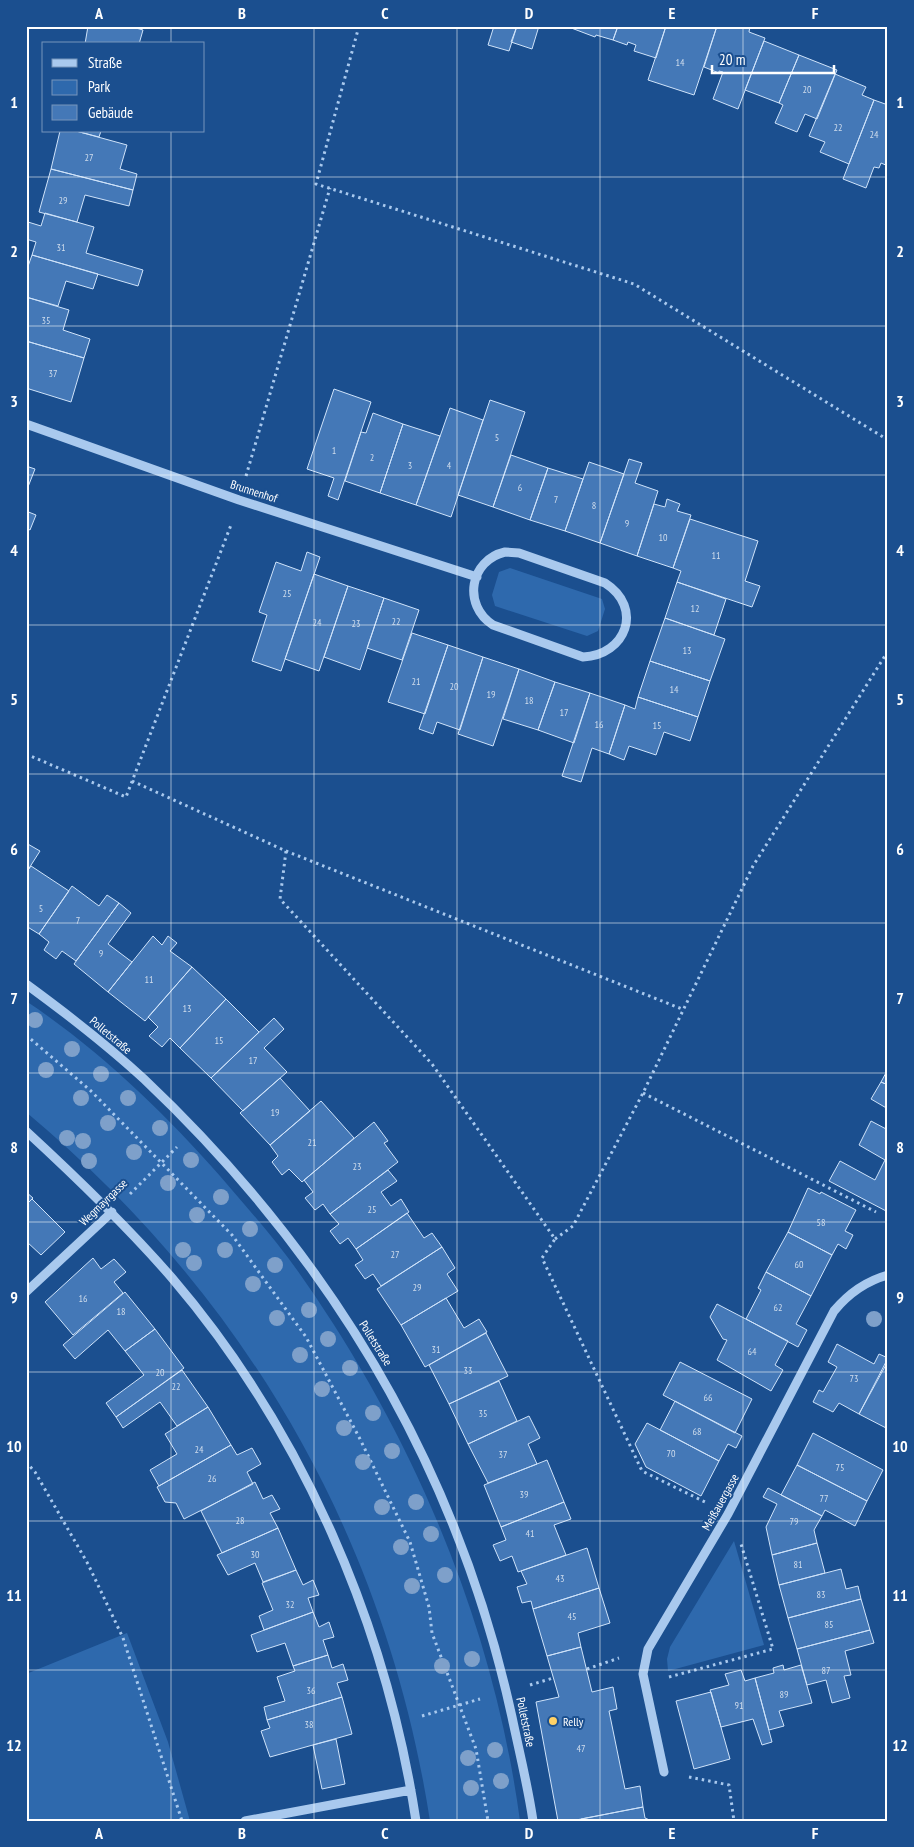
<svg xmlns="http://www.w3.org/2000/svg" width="914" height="1847" font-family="'PT Sans Narrow',sans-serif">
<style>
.green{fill:#2e69ad}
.building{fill:#4478b7;stroke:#cfe3fa}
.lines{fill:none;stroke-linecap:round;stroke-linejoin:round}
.path{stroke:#a9c9ee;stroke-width:3;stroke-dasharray:2.5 4;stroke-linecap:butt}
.minor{stroke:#a9c9ee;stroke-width:9}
.tree{fill:#7ea0ca}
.grid{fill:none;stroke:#fff;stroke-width:1;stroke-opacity:0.55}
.poi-dot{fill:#ffd166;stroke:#1b4f8f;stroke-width:2}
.labels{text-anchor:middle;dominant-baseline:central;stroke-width:4;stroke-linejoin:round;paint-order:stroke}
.number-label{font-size:10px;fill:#d0dded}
.street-label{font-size:12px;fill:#fff;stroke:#1b4f8f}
.poi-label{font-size:12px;fill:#fff;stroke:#1b4f8f;text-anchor:start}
.neatline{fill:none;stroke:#fff;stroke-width:2}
.grid-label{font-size:16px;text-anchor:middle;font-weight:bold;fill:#fff}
</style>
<rect width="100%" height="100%" fill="#1b4f8f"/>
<!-- green -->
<path class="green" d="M 510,568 L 602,599 L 605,609 L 598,631 L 587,636 L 495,606 L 492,595 L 499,572 Z
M 26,1001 C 98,1049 163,1111 220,1176 C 249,1210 279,1243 304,1280 C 415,1439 494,1627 520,1821 L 430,1821 C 386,1537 246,1296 26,1112 Z
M 734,1541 L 764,1645 L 668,1671 L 667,1659 L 670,1647 Z
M 127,1633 L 168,1742 L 190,1821 L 26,1821 L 26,1674 Z"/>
<!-- building -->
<path class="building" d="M 88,26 L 137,26 L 136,28 L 143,30 L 139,44 L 85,44 Z
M 494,26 L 517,26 L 509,51 L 488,45 Z
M 517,26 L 539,26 L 532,49 L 511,42 Z
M 566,26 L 618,26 L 613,40 L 596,35 L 595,37 Z
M 618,26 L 666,26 L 656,58 L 634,51 L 636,45 L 628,42 L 627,45 L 613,40 Z
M 666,26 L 717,26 L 694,95 L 648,80 Z
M 717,26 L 750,26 L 749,32 L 765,38 L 738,109 L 713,99 L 723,72 L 719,71 L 719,73 L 704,67 Z
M 764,41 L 799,55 L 779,103 L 745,90 Z
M 799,55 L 837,70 L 817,119 L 805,114 L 797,132 L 775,123 L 783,105 L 779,103 Z
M 835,74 L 866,87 L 862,95 L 874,100 L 849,164 L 820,152 L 825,142 L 809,136 Z
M 874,100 L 888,105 L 888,166 L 881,163 L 879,168 L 874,167 L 866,188 L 843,179 Z
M 60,131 L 76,131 L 127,145 L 120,169 L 137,174 L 133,190 L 51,169 Z
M 76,131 L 101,131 L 99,137 Z
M 51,169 L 133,190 L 129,206 L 85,195 L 77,222 L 39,212 Z
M 45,213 L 94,227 L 86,253 L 143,270 L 138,286 L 32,255 L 36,242 L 26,239 L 28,222 L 41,226 Z
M 32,255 L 98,274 L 93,289 L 66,281 L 58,306 L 26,297 L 26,272 Z
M 26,297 L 69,310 L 63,330 L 90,339 L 84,358 L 26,341 Z
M 26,341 L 84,358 L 71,402 L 26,388 Z
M 334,389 L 371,402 L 338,500 L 328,496 L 334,478 L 307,469 Z
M 490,400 L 525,412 L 493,507 L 458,495 Z
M 450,408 L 483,420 L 451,517 L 416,505 Z
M 373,413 L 403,424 L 380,493 L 345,481 L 361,432 L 366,433 Z
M 403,424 L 440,436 L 416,505 L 380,493 Z
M 511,455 L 548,468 L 530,520 L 493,507 Z
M 629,459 L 642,463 L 635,483 L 658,491 L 637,556 L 600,543 Z
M 589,462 L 624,474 L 600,543 L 565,531 Z
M 26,466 L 35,469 L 26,492 Z
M 548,468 L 583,479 L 565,531 L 530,520 Z
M 667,499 L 680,504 L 677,511 L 691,515 L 673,568 L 637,556 L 654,504 L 665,507 Z
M 26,511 L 36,515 L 30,530 L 26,528 Z
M 690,519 L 758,541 L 745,581 L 760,586 L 752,607 L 677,582 L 681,571 L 673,568 Z
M 307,552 L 320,557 L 281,671 L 252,661 L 267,615 L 259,612 L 276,562 L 301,571 Z
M 314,574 L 348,586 L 319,671 L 285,659 Z
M 677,582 L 726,599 L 714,635 L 665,618 Z
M 348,586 L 384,598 L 360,670 L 324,657 Z
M 384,598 L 419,610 L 402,660 L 367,648 Z
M 665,618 L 725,639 L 710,681 L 650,661 Z
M 412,633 L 448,645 L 425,714 L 388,702 Z
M 448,645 L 483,657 L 460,730 L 437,722 L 433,734 L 419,729 Z
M 483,657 L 519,669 L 493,746 L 458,734 Z
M 650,661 L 710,681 L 698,717 L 638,697 Z
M 519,669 L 555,682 L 538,730 L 503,719 Z
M 555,682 L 590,693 L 574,743 L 538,730 Z
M 590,693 L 625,705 L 609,754 L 592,748 L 581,782 L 562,776 Z
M 638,697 L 698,717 L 690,741 L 664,732 L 656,755 L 629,746 L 624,760 L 609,754 L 625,705 L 635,709 Z
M 26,843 L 40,851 L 26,873 Z
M 31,866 L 69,891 L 39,934 L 26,926 L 26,873 Z
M 72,886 L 99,906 L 107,895 L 119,903 L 76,961 L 62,951 L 56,959 L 44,950 L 49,942 L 39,934 Z
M 119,903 L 131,913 L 108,944 L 132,962 L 108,992 L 74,964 Z
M 153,936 L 162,945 L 168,936 L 177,943 L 170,951 L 192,967 L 145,1021 L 108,992 Z
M 192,967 L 226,999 L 180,1048 L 170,1038 L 162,1047 L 149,1036 L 158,1027 L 148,1017 Z
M 226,999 L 259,1032 L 211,1078 L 180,1048 Z
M 274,1018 L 284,1029 L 264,1048 L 287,1072 L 243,1111 L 211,1078 Z
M 888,1069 L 888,1085 L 881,1082 Z
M 280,1078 L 310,1111 L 270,1145 L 240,1113 Z
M 881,1082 L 888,1085 L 888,1109 L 871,1099 Z
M 321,1101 L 354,1138 L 302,1182 L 289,1169 L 282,1175 L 272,1162 L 278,1156 L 270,1145 Z
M 871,1121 L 888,1130 L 888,1212 L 829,1181 L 840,1161 L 875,1180 L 885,1160 L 859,1145 Z
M 374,1122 L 388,1141 L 384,1143 L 398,1162 L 330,1214 L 323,1204 L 315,1210 L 305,1198 L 313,1192 L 304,1180 Z
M 388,1170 L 397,1181 L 381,1192 L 391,1206 L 401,1199 L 409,1212 L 356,1249 L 348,1238 L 340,1244 L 330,1231 L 339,1224 L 330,1214 Z
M 808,1188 L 820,1194 L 821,1192 L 856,1210 L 845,1231 L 853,1235 L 846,1249 L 838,1244 L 832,1255 L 788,1232 Z
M 26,1192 L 33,1198 L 26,1205 Z
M 32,1199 L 65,1232 L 41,1255 L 26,1241 L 26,1205 Z
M 407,1213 L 424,1238 L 432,1233 L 442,1247 L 381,1286 L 373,1274 L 365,1279 L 355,1265 L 363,1260 L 356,1249 Z
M 788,1232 L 832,1255 L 811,1296 L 766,1272 Z
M 442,1247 L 455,1268 L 447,1274 L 458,1291 L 401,1325 L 377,1289 Z
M 93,1258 L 101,1269 L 114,1259 L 126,1272 L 114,1282 L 123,1293 L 73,1335 L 45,1302 Z
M 766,1272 L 811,1296 L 796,1324 L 807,1330 L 798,1347 L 746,1319 L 761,1290 L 758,1288 Z
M 125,1292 L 155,1329 L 125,1351 L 108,1330 L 75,1359 L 63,1345 Z
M 446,1298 L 464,1328 L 479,1319 L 487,1332 L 425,1367 L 401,1325 Z
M 717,1304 L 788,1341 L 775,1365 L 783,1370 L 771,1391 L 717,1360 L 727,1340 L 723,1339 L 710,1317 Z
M 155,1329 L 184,1368 L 116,1417 L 106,1403 L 144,1375 L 125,1351 Z
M 486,1333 L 508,1376 L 449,1404 L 429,1365 Z
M 837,1344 L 874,1364 L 879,1354 L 888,1358 L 859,1414 L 839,1403 L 833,1412 L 813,1402 L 819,1390 L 823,1392 L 837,1367 L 828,1362 Z
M 888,1361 L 888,1429 L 859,1414 Z
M 680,1362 L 752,1399 L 735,1433 L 663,1395 Z
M 182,1370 L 208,1407 L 177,1426 L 160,1402 L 123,1428 L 116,1417 Z
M 499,1381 L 517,1421 L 468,1444 L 449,1404 Z
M 675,1401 L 742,1436 L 736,1448 L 728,1444 L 719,1461 L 660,1430 Z
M 208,1407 L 231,1445 L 159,1486 L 150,1470 L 177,1454 L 165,1434 Z
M 529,1416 L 540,1438 L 528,1444 L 537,1464 L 488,1483 L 468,1444 Z
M 647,1423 L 719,1461 L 701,1496 L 646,1467 L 635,1444 Z
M 813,1433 L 883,1470 L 867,1501 L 797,1465 Z
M 231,1445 L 237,1455 L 252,1448 L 261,1464 L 247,1472 L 253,1484 L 184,1519 L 176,1503 L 165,1502 L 157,1487 Z
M 547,1460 L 564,1502 L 501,1527 L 484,1485 Z
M 797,1465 L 867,1501 L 855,1526 L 825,1510 L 822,1516 L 781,1495 Z
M 255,1482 L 263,1499 L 272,1495 L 280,1509 L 270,1513 L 278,1528 L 222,1553 L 201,1511 Z
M 768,1488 L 822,1516 L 814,1530 L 817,1543 L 772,1555 L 766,1527 L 777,1504 L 763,1497 Z
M 564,1502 L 571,1519 L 554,1525 L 566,1555 L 518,1572 L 512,1556 L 500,1561 L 493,1545 L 506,1540 L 501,1527 Z
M 278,1528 L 296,1570 L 263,1582 L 255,1563 L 228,1575 L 217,1555 Z
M 817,1543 L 825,1573 L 779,1585 L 772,1555 Z
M 587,1548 L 599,1588 L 533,1609 L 531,1601 L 522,1603 L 517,1587 L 527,1584 L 521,1571 Z
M 841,1569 L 846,1589 L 858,1586 L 861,1599 L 788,1618 L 779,1585 Z
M 296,1570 L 303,1585 L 313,1580 L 319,1595 L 308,1598 L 313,1612 L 264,1630 L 259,1616 L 273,1610 L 262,1583 Z
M 599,1588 L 610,1623 L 578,1633 L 581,1647 L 547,1656 L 533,1609 Z
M 861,1599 L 870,1630 L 797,1649 L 788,1618 Z
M 313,1612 L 319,1627 L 329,1622 L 334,1637 L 323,1640 L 328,1655 L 293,1666 L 285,1643 L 257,1652 L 251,1635 Z
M 870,1630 L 874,1643 L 845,1651 L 851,1675 L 844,1676 L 850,1698 L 832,1703 L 826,1680 L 807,1685 L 797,1649 Z
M 581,1647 L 592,1692 L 613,1687 L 617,1709 L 609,1711 L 625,1789 L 640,1786 L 643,1807 L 571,1821 L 558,1821 L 536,1702 L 559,1697 L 547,1656 Z
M 328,1655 L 332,1668 L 343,1664 L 348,1680 L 337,1683 L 342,1697 L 267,1720 L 264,1707 L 285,1701 L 277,1677 L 295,1671 L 293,1666 Z
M 783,1665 L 784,1670 L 801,1665 L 812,1703 L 779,1711 L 784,1726 L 769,1730 L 755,1678 L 774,1673 L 773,1668 Z
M 741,1670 L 745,1681 L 755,1678 L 772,1742 L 762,1745 L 753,1719 L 721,1727 L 710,1690 L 729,1685 L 725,1674 Z
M 711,1692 L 730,1759 L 694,1769 L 676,1701 Z
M 342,1697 L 352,1734 L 270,1757 L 261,1731 L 270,1728 L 267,1720 Z
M 336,1739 L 345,1784 L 322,1789 L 313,1745 Z
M 643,1807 L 645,1818 L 652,1821 L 581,1821 L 581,1819 Z"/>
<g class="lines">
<!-- path -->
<path class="path" d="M 359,26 L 316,184 L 634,284 L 888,440
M 246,476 L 330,188
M 26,754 L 126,797 L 231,525
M 132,781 L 286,851 L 682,1009
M 286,851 L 280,899 L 432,1064 L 555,1239 L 542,1258 L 642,1471 L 705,1502
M 26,1035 L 91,1091 L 232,1235 L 306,1337 L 360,1439 L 410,1542 L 429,1607 L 432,1633 L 476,1749 L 488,1821
M 643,1093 L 876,1212
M 130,1194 L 177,1147
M 555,1239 L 573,1226 L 643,1093 L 753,866 L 888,651
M 26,1462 L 35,1472 L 88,1564 L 123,1638 L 182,1821
M 587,1669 L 619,1658
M 669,1677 L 773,1649 L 741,1544
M 530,1685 L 553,1678
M 422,1716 L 480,1699
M 689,1777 L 729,1785 L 734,1821"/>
<!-- minor -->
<path class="minor" d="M 26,424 L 239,500 L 477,577
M 505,552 L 519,553 L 605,583 C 644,608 626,655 583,657 L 493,625 C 462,605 470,560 505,552 Z
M 26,984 C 67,1014 107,1045 144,1079 C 330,1255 457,1465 512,1717 C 519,1751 528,1786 533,1821
M 26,1131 C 77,1178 127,1226 172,1278 C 302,1430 386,1624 416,1821
M 26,1292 L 112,1212
M 664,1772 L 643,1674 L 648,1649 L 728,1514 L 834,1311 C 849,1293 866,1281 888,1275
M 245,1821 L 411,1790"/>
</g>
<!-- trees -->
<g class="tree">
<circle cx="35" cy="1020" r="8"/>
<circle cx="72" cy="1049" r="8"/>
<circle cx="46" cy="1070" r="8"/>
<circle cx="101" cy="1074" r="8"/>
<circle cx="81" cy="1098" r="8"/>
<circle cx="128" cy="1098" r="8"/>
<circle cx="108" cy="1123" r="8"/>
<circle cx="160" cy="1128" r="8"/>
<circle cx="67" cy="1138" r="8"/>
<circle cx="83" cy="1141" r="8"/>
<circle cx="134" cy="1152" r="8"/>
<circle cx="191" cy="1160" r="8"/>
<circle cx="89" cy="1161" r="8"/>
<circle cx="168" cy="1183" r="8"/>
<circle cx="221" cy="1197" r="8"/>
<circle cx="197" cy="1215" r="8"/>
<circle cx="250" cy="1229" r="8"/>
<circle cx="183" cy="1250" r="8"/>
<circle cx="225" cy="1250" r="8"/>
<circle cx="194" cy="1263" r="8"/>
<circle cx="275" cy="1265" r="8"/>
<circle cx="253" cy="1284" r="8"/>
<circle cx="309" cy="1310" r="8"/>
<circle cx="277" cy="1318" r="8"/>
<circle cx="874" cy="1319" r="8"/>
<circle cx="328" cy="1339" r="8"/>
<circle cx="300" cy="1355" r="8"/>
<circle cx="350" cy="1368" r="8"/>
<circle cx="322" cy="1389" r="8"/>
<circle cx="373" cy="1413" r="8"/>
<circle cx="344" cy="1428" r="8"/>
<circle cx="392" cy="1451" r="8"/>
<circle cx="363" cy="1462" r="8"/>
<circle cx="416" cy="1502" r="8"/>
<circle cx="382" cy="1507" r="8"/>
<circle cx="431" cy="1534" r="8"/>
<circle cx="401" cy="1547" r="8"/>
<circle cx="445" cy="1575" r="8"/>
<circle cx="412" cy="1586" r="8"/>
<circle cx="472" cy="1659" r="8"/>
<circle cx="442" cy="1666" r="8"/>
<circle cx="495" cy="1750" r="8"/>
<circle cx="468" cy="1758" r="8"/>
<circle cx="501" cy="1781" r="8"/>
<circle cx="471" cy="1788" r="8"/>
</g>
<!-- grid -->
<path class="grid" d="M 171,26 L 171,44M 314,26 L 314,1821M 457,26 L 457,1821M 600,26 L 600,1821M 743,26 L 743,1821M 171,131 L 171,1821M 26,177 L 888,177M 26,326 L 888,326M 26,475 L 888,475M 26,625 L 888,625M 26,774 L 888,774M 26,923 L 888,923M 26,1073 L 888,1073M 26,1222 L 888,1222M 26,1372 L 888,1372M 26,1521 L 888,1521M 26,1670 L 888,1670"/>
<!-- markers -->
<circle class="poi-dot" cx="553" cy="1721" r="5"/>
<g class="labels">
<!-- number labels -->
<g class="number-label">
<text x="680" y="62">14</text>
<text x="807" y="89">20</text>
<text x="838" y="127">22</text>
<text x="874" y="134">24</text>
<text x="89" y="157">27</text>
<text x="63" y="200">29</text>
<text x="61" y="247">31</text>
<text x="46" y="320">35</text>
<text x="53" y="373">37</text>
<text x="497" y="437">5</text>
<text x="334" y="450">1</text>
<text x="372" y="457">2</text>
<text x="410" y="465">3</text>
<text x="449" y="465">4</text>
<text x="520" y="487">6</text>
<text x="556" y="499">7</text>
<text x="594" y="505">8</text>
<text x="627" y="523">9</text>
<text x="663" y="537">10</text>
<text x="716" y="555">11</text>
<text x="287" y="593">25</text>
<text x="695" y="608">12</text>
<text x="396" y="621">22</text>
<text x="317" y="622">24</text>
<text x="356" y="623">23</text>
<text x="687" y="650">13</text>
<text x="416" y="681">21</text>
<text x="454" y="686">20</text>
<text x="674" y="689">14</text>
<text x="491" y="694">19</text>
<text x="529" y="700">18</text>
<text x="564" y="712">17</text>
<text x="599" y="724">16</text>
<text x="657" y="725">15</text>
<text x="41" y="908">5</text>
<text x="78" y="920">7</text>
<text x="101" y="953">9</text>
<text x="149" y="979">11</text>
<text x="187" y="1008">13</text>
<text x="219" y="1040">15</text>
<text x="253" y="1060">17</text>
<text x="275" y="1112">19</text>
<text x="312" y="1142">21</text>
<text x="357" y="1166">23</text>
<text x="372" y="1209">25</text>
<text x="821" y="1222">58</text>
<text x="395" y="1254">27</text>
<text x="799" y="1264">60</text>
<text x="417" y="1287">29</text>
<text x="83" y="1298">16</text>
<text x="778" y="1307">62</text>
<text x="121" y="1311">18</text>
<text x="436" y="1349">31</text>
<text x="752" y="1351">64</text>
<text x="468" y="1370">33</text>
<text x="160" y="1372">20</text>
<text x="854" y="1378">73</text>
<text x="176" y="1386">22</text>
<text x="708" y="1397">66</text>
<text x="483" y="1413">35</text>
<text x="697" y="1431">68</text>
<text x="199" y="1449">24</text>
<text x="671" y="1453">70</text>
<text x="503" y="1454">37</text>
<text x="840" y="1467">75</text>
<text x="212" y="1478">26</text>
<text x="524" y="1494">39</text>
<text x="824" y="1498">77</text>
<text x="240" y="1520">28</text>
<text x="794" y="1521">79</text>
<text x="530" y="1533">41</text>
<text x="255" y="1554">30</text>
<text x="798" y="1564">81</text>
<text x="560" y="1578">43</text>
<text x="821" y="1594">83</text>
<text x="290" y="1604">32</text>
<text x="572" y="1616">45</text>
<text x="829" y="1624">85</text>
<text x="826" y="1670">87</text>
<text x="311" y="1690">36</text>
<text x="784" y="1694">89</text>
<text x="739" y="1705">91</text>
<text x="309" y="1724">38</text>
<text x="581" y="1748">47</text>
</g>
<!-- street labels -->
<g class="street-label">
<text transform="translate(254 491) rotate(18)">Brunnenhof</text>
<text transform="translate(111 1035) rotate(40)">Polletstraße</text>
<text transform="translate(103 1202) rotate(-44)">Wegmayrgasse</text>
<text transform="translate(376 1343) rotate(58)">Polletstraße</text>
<text transform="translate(720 1502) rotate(-61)">Meißauergasse</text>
<text transform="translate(526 1722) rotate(78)">Polletstraße</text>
</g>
<!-- poi labels -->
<g class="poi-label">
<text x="563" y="1721">Relly</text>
</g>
</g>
<!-- border -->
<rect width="914" height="1847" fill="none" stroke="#1b4f8f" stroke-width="55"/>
<!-- legend -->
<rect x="42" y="42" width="162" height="90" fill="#1b4f8f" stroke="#7695bc"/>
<rect x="52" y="59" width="25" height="8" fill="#a9c9ee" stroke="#7695bc"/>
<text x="88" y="68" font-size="15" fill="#ffffff">Straße</text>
<rect x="52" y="80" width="25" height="15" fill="#2e69ad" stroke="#7695bc"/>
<text x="88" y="92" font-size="15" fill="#ffffff">Park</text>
<rect x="52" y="105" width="25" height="15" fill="#4478b7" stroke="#7695bc"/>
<text x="88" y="118" font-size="15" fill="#ffffff">Gebäude</text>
<!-- scale -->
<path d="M712 65v8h122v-8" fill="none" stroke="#ffffff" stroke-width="2.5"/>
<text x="719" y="65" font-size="15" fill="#ffffff" stroke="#1b4f8f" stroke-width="4" paint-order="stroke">20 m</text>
<rect x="28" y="28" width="858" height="1792" class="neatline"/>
<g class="grid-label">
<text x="99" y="19">A</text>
<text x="242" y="19">B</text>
<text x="385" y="19">C</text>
<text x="529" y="19">D</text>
<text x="672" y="19">E</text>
<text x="815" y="19">F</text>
<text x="14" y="108">1</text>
<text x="900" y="108">1</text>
<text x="14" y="257">2</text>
<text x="900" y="257">2</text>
<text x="14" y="407">3</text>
<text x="900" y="407">3</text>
<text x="14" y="556">4</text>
<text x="900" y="556">4</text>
<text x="14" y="705">5</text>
<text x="900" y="705">5</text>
<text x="14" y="855">6</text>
<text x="900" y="855">6</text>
<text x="14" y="1004">7</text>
<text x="900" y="1004">7</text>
<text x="14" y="1153">8</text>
<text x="900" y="1153">8</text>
<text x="14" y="1303">9</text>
<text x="900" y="1303">9</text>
<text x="14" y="1452">10</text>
<text x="900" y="1452">10</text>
<text x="14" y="1601">11</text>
<text x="900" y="1601">11</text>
<text x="14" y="1751">12</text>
<text x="900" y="1751">12</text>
<text x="99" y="1839">A</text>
<text x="242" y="1839">B</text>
<text x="385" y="1839">C</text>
<text x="529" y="1839">D</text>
<text x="672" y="1839">E</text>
<text x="815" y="1839">F</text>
</g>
</svg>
